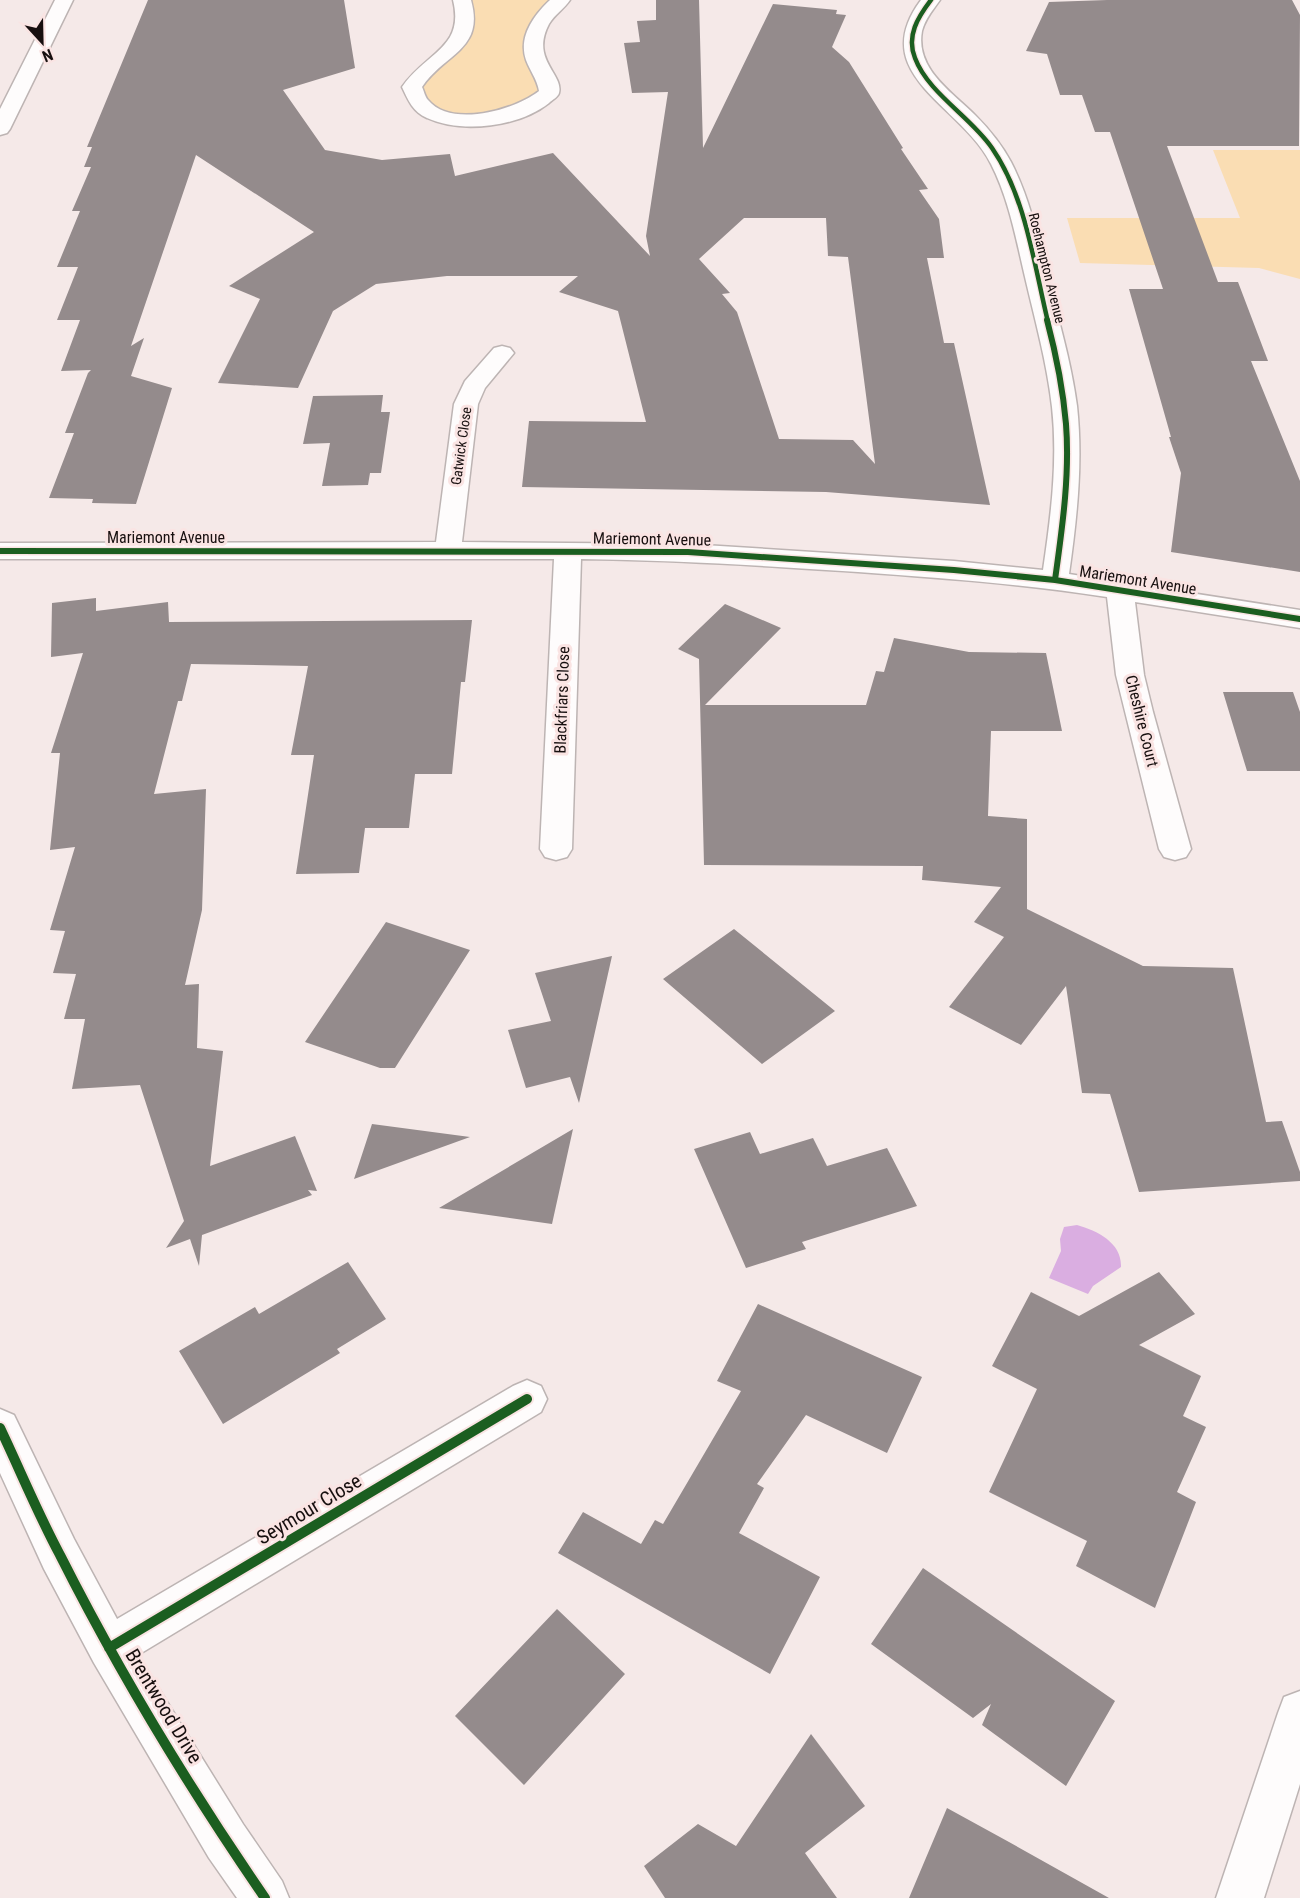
<svg xmlns="http://www.w3.org/2000/svg" width="1300" height="1898" font-family="'Roboto Condensed',sans-serif">
<style>
.green{fill:#faddb3}
.water{fill:#daaee1}
.building{fill:#948b8c;fill-rule:evenodd}
.lines{fill:none;stroke-linecap:round;stroke-linejoin:round}
.minor-casing{stroke:#bdb4b3;stroke-width:3}
.minor{fill:#fefcfc;fill-rule:evenodd}
.cycleway-far2-casing{stroke:#fae4e3;stroke-width:7}
.cycleway-far1-casing{stroke:#fae4e3;stroke-width:9}
.cycleway-casing{stroke:#fae4e3;stroke-width:14}
.cycleway-far2{stroke:#1b5e20;stroke-width:4.5}
.cycleway-far1{stroke:#1b5e20;stroke-width:6}
.cycleway{stroke:#1b5e20;stroke-width:10}
.labels{text-anchor:middle;dominant-baseline:central;stroke-width:6;stroke-linejoin:round;paint-order:stroke}
.far-street-label{font-size:14px;fill:#170f0f;stroke:#fae4e3}
.street-label{font-size:16px;fill:#170f0f;stroke:#fae4e3}
.near-street-label{font-size:20px;fill:#170f0f;stroke:#fae4e3}
</style>
<rect width="100%" height="100%" fill="#f5e9e8"/>
<!-- green -->
<path class="green" d="M 462,0 L 561,0 L 539,27 L 549,87 L 497,118 L 436,113 L 415,81 L 451,51 Z
M 1213,150 L 1300,150 L 1300,279 L 1259,268 L 1080,263 L 1067,218 L 1240,218 Z"/>
<!-- water -->
<path class="water" d="M 1077,1225 C 1098,1231 1122,1243 1121,1267 L 1093,1286 L 1088,1294 L 1049,1278 L 1061,1251 L 1060,1239 L 1064,1227 Z"/>
<!-- building -->
<path class="building" d="M 148,0 L 344,0 L 355,68 L 283,90 L 325,150 L 382,160 L 450,154 L 455,176 L 553,153 L 650,256 L 646,236 L 668,92 L 632,93 L 624,43 L 640,42 L 637,21 L 656,20 L 656,0 L 699,0 L 703,148 L 773,4 L 837,10 L 836,14 L 846,15 L 832,47 L 849,62 L 903,148 L 901,149 L 928,189 L 919,190 L 939,219 L 944,258 L 927,258 L 944,343 L 954,343 L 990,505 L 826,492 L 522,487 L 529,421 L 646,422 L 618,311 L 559,292 L 578,276 L 447,276 L 376,284 L 333,311 L 298,388 L 218,383 L 260,299 L 229,286 L 314,232 L 196,155 L 131,346 L 144,338 L 131,376 L 172,388 L 136,504 L 92,503 L 93,499 L 49,498 L 74,433 L 65,433 L 88,373 L 91,370 L 61,371 L 80,320 L 57,320 L 78,267 L 57,267 L 80,211 L 72,211 L 91,167 L 84,167 L 92,147 L 87,147 ZM 744,218 L 826,218 L 828,256 L 848,257 L 875,464 L 853,440 L 779,439 L 737,312 L 722,294 L 730,293 L 699,259 Z
M 1107,0 L 1292,0 L 1300,15 L 1299,146 L 1167,146 L 1218,282 L 1238,282 L 1268,361 L 1251,361 L 1300,481 L 1300,572 L 1171,552 L 1181,473 L 1169,437 L 1171,437 L 1129,289 L 1163,289 L 1110,132 L 1095,132 L 1082,95 L 1060,95 L 1047,54 L 1026,51 L 1049,2 Z
M 383,395 L 381,412 L 390,412 L 381,473 L 370,473 L 368,485 L 322,486 L 330,443 L 303,444 L 313,396 Z
M 96,598 L 96,611 L 168,602 L 169,622 L 472,620 L 465,682 L 461,682 L 452,774 L 415,774 L 409,828 L 365,828 L 359,873 L 296,874 L 314,755 L 291,755 L 308,666 L 191,664 L 182,701 L 178,701 L 154,794 L 206,789 L 202,910 L 185,985 L 199,984 L 197,1048 L 223,1051 L 210,1166 L 295,1136 L 317,1191 L 308,1190 L 312,1195 L 202,1235 L 199,1266 L 190,1239 L 166,1248 L 184,1221 L 140,1085 L 72,1089 L 85,1019 L 64,1019 L 76,974 L 53,973 L 65,931 L 50,930 L 75,847 L 50,850 L 60,753 L 51,753 L 83,653 L 51,657 L 52,603 Z
M 725,604 L 781,628 L 705,705 L 866,705 L 876,671 L 884,672 L 894,638 L 969,652 L 1046,653 L 1062,731 L 991,731 L 988,816 L 1027,819 L 1027,909 L 1143,966 L 1233,968 L 1266,1122 L 1282,1121 L 1300,1172 L 1300,1181 L 1139,1192 L 1110,1094 L 1082,1093 L 1066,986 L 1021,1045 L 949,1007 L 1004,937 L 974,922 L 1001,887 L 922,880 L 923,866 L 704,865 L 699,659 L 678,649 Z
M 1223,692 L 1293,692 L 1300,712 L 1300,771 L 1247,771 Z
M 386,922 L 470,950 L 395,1068 L 380,1068 L 305,1042 Z
M 734,929 L 835,1011 L 762,1064 L 663,979 Z
M 612,956 L 579,1103 L 570,1077 L 526,1088 L 508,1030 L 551,1021 L 535,973 Z
M 372,1124 L 470,1137 L 354,1179 Z
M 573,1129 L 552,1224 L 439,1208 Z
M 750,1132 L 760,1154 L 813,1138 L 827,1166 L 887,1148 L 917,1206 L 802,1242 L 806,1249 L 746,1268 L 694,1149 Z
M 348,1262 L 386,1319 L 337,1349 L 340,1353 L 223,1424 L 179,1351 L 255,1307 L 259,1314 Z
M 1159,1272 L 1195,1314 L 1139,1345 L 1201,1376 L 1183,1416 L 1206,1427 L 1177,1492 L 1196,1502 L 1155,1608 L 1076,1566 L 1087,1541 L 989,1492 L 1037,1389 L 992,1366 L 1031,1292 L 1079,1316 Z
M 758,1304 L 922,1377 L 887,1453 L 806,1415 L 757,1484 L 764,1488 L 739,1533 L 820,1577 L 770,1674 L 558,1553 L 583,1512 L 641,1544 L 655,1520 L 663,1524 L 741,1391 L 717,1381 Z
M 923,1568 L 1115,1701 L 1066,1786 L 982,1725 L 991,1704 L 973,1718 L 871,1644 Z
M 557,1609 L 625,1674 L 524,1785 L 455,1716 Z
M 811,1734 L 865,1806 L 805,1853 L 837,1898 L 665,1898 L 644,1866 L 698,1824 L 736,1846 Z
M 947,1808 L 1009,1842 L 1109,1898 L 909,1898 Z"/>
<g class="lines">
<!-- minor casing -->
<g class="minor-casing">
<path id="minor" d="M 55,0 L 73,0 L 10,129 L 7,133 L 0,135 L 0,109 Z
M 453,0 L 471,0 C 485,50 445,53 422,87 C 424,91 425,97 428,100 C 451,128 515,110 539,91 C 537,79 530,71 526,60 C 518,37 534,15 550,0 L 570,0 C 564,9 555,14 549,24 C 530,60 564,74 559,93 C 558,97 552,100 549,103 C 519,127 462,134 427,118 C 413,112 408,100 402,87 C 426,52 465,48 453,0 Z
M 921,0 L 940,0 C 933,10 925,19 922,31 C 915,69 952,92 975,115 C 989,129 1002,145 1011,162 C 1029,197 1038,236 1047,274 C 1058,318 1071,361 1077,406 C 1083,462 1077,518 1069,574 L 1300,610 L 1300,628 L 1135,602 L 1144,675 L 1153,712 L 1191,849 L 1186,857 L 1175,860 L 1164,857 L 1159,849 L 1116,675 L 1107,597 C 1024,584 941,578 858,572 C 766,566 674,560 581,559 L 572,849 L 567,857 L 556,860 L 545,857 L 540,849 L 554,559 L 0,559 L 0,543 L 436,542 L 454,404 L 465,381 L 494,348 L 502,346 L 510,348 L 514,353 L 485,388 L 478,404 L 462,542 L 688,544 L 954,561 L 1043,570 C 1051,516 1058,461 1052,407 C 1047,363 1035,320 1025,277 C 1016,239 1009,199 991,164 C 962,105 865,75 921,0 Z
M 527,1380 L 541,1386 L 547,1399 L 541,1412 L 138,1655 L 243,1824 L 282,1881 L 289,1898 L 237,1898 L 209,1858 L 94,1663 L 44,1569 L 0,1473 L 0,1409 L 14,1415 L 74,1539 L 117,1619 L 513,1386 Z
M 1300,1691 L 1300,1784 L 1264,1898 L 1216,1898 L 1278,1713 L 1284,1697 Z"/>
</g>
<!-- minor -->
<use href="#minor" class="minor"/>
<!-- cycleway-far2 casing -->
<g class="cycleway-far2-casing">
<path id="cycleway-far2" d="M 931,0 C 918,17 906,36 915,58 C 928,93 971,117 992,148 C 1026,197 1034,265 1048,322"/>
</g>
<!-- cycleway-far1 casing -->
<g class="cycleway-far1-casing">
<path id="cycleway-far1" d="M 1047,320 C 1056,354 1063,389 1066,424 C 1070,476 1062,529 1055,580
M 0,551 L 688,552 L 954,570 L 1055,580 L 1300,619"/>
</g>
<!-- cycleway casing -->
<g class="cycleway-casing">
<path id="cycleway" d="M 0,1428 C 20,1470 38,1514 60,1555 C 120,1674 190,1789 265,1898
M 109,1648 L 527,1399"/>
</g>
<!-- cycleway-far2 -->
<use href="#cycleway-far2" class="cycleway-far2"/>
<!-- cycleway-far1 -->
<use href="#cycleway-far1" class="cycleway-far1"/>
<!-- cycleway -->
<use href="#cycleway" class="cycleway"/>
</g>
<g class="labels">
<!-- far-street labels -->
<g class="far-street-label">
<text transform="translate(1047 268) rotate(76)">Roehampton Avenue</text>
<text transform="translate(461 446) rotate(-82)">Gatwick Close</text>
</g>
<!-- street labels -->
<g class="street-label">
<text x="166" y="537">Mariemont Avenue</text>
<text transform="translate(652 539) rotate(1)">Mariemont Avenue</text>
<text transform="translate(1138 580) rotate(9)">Mariemont Avenue</text>
<text transform="translate(562 700) rotate(-88)">Blackfriars Close</text>
<text transform="translate(1142 721) rotate(76)">Cheshire Court</text>
</g>
<!-- near-street labels -->
<g class="near-street-label">
<text transform="translate(309 1509) rotate(-31)">Seymour Close</text>
<text transform="translate(164 1706) rotate(59)">Brentwood Drive</text>
</g>
</g>
<!-- north arrow -->
<g transform="translate(42 42) rotate(158)" stroke="#fae4e3" stroke-width="4.5" paint-order="stroke">
<path d="M0-4.5L10 22L0 15L-10 22Z" fill="#170f0f"/>
<text y="-9" font-size="16" font-weight="bold" text-anchor="middle" fill="#170f0f">N</text>
</g>
</svg>
